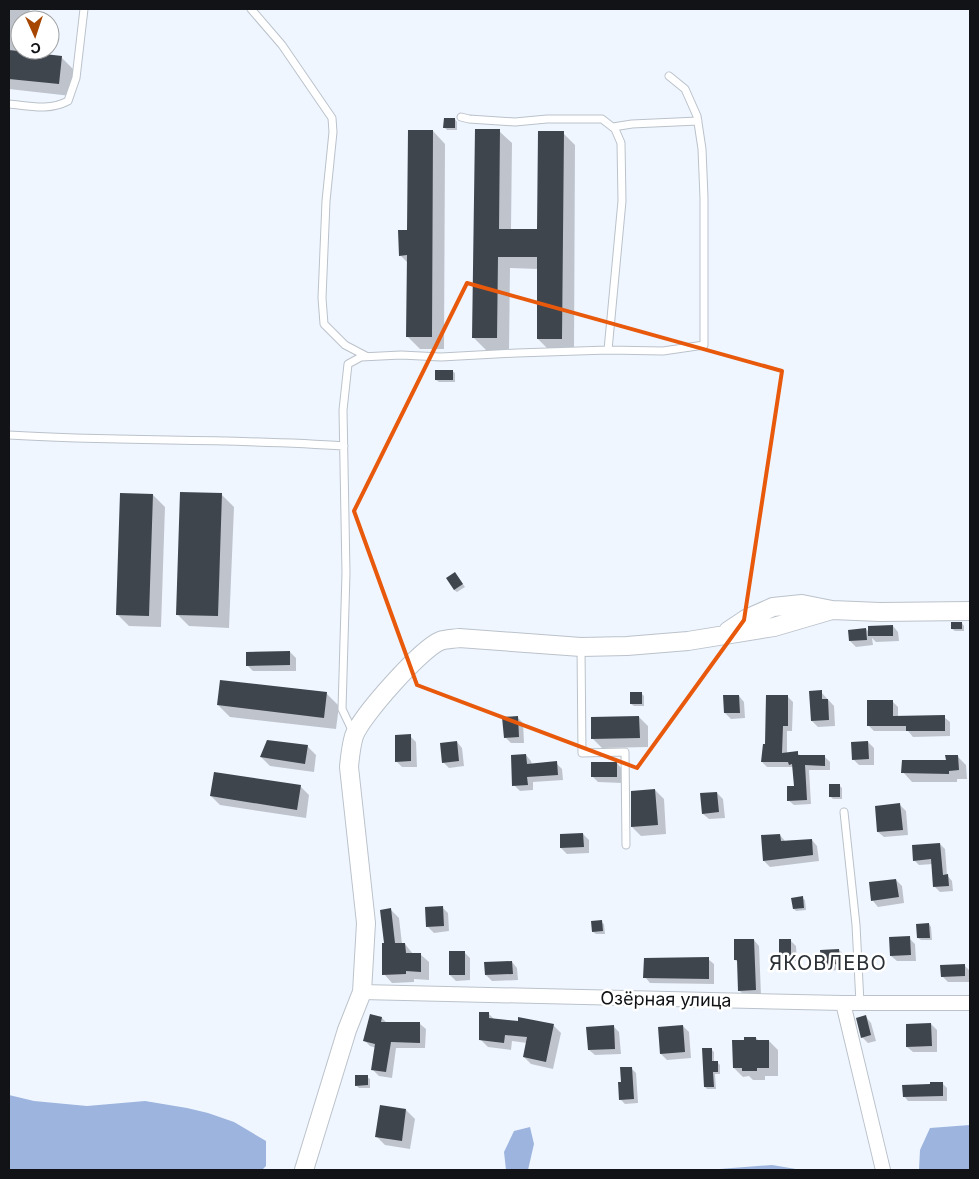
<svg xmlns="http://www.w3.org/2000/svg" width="979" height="1179" font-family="Inter,sans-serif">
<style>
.water{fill:#9cb4de}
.shadow{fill:#0003}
.building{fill:#3f454c}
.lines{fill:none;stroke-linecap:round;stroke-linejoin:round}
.service-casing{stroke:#bbc2ca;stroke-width:9}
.minor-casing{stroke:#bbc2ca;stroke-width:16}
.tertiary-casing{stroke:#bbc2ca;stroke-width:20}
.service{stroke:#fff;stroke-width:7}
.minor{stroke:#fff;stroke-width:14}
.tertiary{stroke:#fff;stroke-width:18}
.marked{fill:none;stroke:#e8590c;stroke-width:4;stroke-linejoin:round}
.labels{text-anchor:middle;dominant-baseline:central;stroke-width:5;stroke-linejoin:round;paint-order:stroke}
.street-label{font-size:18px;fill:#111316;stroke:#fff}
.quarter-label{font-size:20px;letter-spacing:1px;fill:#2a3036;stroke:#fff}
</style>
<rect width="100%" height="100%" fill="#eff6ff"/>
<!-- water -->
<path class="water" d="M 9,1095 L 34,1101 L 87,1106 L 145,1101 L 187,1108 L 208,1113 L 234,1122 L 266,1141 L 266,1166 L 262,1170 L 9,1170 Z
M 970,1125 L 970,1170 L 919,1170 L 920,1150 L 930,1128 Z
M 530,1127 L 534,1144 L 528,1170 L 506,1170 L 504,1152 L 514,1131 Z
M 772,1165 L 802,1170 L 707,1170 Z"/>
<!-- shadow -->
<path class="shadow" d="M 9,9 L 30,9 L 29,20 L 20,20 L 20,50 L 26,50 L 25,53 L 61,57 L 74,70 L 71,96 L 9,89 Z
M 455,119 L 457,122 L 457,130 L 447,130 L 445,128 Z
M 433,131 L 445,144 L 444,349 L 420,349 L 408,337 L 408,263 L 400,255 L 408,231 Z
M 499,131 L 512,143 L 511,230 L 538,230 L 563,133 L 575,145 L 574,351 L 550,351 L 538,339 L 538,269 L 510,268 L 509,350 L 486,350 L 474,338 Z
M 452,371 L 455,373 L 455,382 L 439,382 L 436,380 Z
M 221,494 L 234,507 L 229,628 L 189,626 L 177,614 Z
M 153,495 L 165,507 L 161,627 L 129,626 L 117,614 Z
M 457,576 L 465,587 L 457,592 L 454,590 Z
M 962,623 L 964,626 L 964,631 L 955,631 L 952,629 Z
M 893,626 L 898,632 L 899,641 L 876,642 L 872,638 L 873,645 L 856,647 L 850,641 L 866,629 L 870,633 Z
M 290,652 L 296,658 L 296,671 L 253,671 L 247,665 Z
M 821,692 L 834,706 L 835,726 L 818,727 L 812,721 Z
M 326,693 L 339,706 L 336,729 L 230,717 L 218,705 Z
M 641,693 L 644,696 L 644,706 L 634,706 L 631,704 Z
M 739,696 L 744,702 L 745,718 L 731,719 L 725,713 Z
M 788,697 L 793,702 L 792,731 L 787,731 L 787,754 L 797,753 L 801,756 L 825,757 L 830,762 L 830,770 L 809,770 L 811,804 L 794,805 L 788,800 L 795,787 L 793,767 L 767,767 L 762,762 L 766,745 Z
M 892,701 L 898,707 L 898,717 L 944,717 L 950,722 L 950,736 L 913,737 L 908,731 L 874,731 L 869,726 Z
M 517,717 L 523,723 L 524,743 L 511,743 L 505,737 Z
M 639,717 L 648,726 L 648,747 L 602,748 L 593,739 Z
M 410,736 L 416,742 L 417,767 L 402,767 L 396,761 Z
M 457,742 L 462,748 L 464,766 L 449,768 L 443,762 Z
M 868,742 L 874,748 L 874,765 L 859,765 L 853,759 Z
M 307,746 L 316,755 L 314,772 L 270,766 L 261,757 Z
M 526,755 L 531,761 L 532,765 L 556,763 L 562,769 L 563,780 L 533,782 L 533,790 L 520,791 L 514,785 Z
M 957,756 L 966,765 L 967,779 L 957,779 L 957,782 L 912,782 L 903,772 L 947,761 Z
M 617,763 L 622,769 L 622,783 L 598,782 L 592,776 Z
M 839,785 L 842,788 L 842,799 L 833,799 L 830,796 Z
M 300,786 L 309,795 L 306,818 L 220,805 L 211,796 Z
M 655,790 L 664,799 L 666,834 L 641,836 L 632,827 Z
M 717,793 L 723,799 L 725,818 L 709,819 L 703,814 Z
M 900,805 L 906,811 L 908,835 L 884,837 L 878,832 Z
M 583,834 L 589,840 L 589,853 L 567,854 L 561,848 Z
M 780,835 L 785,841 L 812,840 L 817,846 L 819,861 L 770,867 L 764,861 Z
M 940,844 L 945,849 L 947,875 L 952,881 L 953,891 L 940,892 L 935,887 L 933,864 L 919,865 L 914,860 Z
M 896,880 L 902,886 L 904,903 L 878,907 L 873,901 Z
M 802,898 L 805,900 L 806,910 L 796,911 L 794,909 Z
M 442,907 L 448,913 L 449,931 L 434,933 L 428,927 Z
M 391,910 L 399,918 L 402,944 L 405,944 L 413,954 L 420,954 L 429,962 L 429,980 L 414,979 L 414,982 L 392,983 L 384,974 L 385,945 Z
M 601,922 L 604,924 L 605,934 L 596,934 L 593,932 Z
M 929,924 L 931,927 L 932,940 L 921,940 L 918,938 Z
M 909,938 L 915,944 L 916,961 L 897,961 L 891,956 Z
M 754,940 L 759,946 L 761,995 L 745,996 L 739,990 L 738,962 L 735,960 Z
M 790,940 L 796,946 L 797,961 L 786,961 L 781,956 Z
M 839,950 L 845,956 L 846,969 L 828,971 L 822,965 Z
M 464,952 L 470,958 L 470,980 L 456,981 L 450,975 Z
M 708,959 L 714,964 L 714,984 L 650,983 L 645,977 Z
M 512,962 L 517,968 L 518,980 L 492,981 L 486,975 Z
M 964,965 L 970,971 L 970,982 L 948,982 L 942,976 Z
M 488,1013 L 495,1020 L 554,1026 L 561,1033 L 553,1069 L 531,1064 L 524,1057 L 527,1043 L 512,1041 L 511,1050 L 488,1047 L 481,1040 Z
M 370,1016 L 382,1018 L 387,1023 L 420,1024 L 426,1029 L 425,1048 L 396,1048 L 392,1078 L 379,1076 L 373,1070 L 376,1048 L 370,1046 L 364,1040 Z
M 866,1017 L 871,1023 L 876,1041 L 868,1043 L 862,1037 Z
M 931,1024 L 937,1030 L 937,1052 L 913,1052 L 907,1047 Z
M 683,1026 L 689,1032 L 691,1058 L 667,1060 L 661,1054 Z
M 614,1027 L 619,1032 L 621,1054 L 595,1055 L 589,1050 Z
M 756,1038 L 759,1041 L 769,1041 L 778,1050 L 778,1076 L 765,1076 L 765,1080 L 753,1080 L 749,1076 L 743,1077 L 734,1068 L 745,1041 Z
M 711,1049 L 714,1052 L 714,1062 L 717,1062 L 720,1065 L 720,1074 L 715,1074 L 716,1089 L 707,1089 L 705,1087 Z
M 631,1068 L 636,1073 L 638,1103 L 625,1104 L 620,1099 L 622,1083 Z
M 367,1077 L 370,1079 L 370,1088 L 359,1088 L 356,1085 Z
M 942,1083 L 947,1088 L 947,1101 L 908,1101 L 904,1096 Z
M 406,1110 L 415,1119 L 410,1149 L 385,1145 L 376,1136 Z"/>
<!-- building -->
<path class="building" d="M 9,50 L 62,56 L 59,84 L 9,79 Z
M 444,118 L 455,118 L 455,128 L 443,128 Z
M 475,129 L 500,129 L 499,229 L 537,229 L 538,131 L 564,131 L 562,339 L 537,339 L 537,257 L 498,257 L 497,338 L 472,338 Z
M 408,130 L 433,130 L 432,337 L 406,337 L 407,255 L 399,256 L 398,230 L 407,230 Z
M 435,370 L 453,370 L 453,380 L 435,380 Z
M 180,492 L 222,493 L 218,616 L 176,615 Z
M 120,493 L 153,494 L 149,616 L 116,615 Z
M 455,572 L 463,584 L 454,590 L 446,578 Z
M 951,622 L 962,622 L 962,629 L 951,629 Z
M 893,625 L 893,636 L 868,636 L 868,626 Z
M 866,628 L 867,640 L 849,641 L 848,630 Z
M 290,651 L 290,665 L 246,666 L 246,652 Z
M 220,680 L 327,692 L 324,718 L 217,705 Z
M 822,690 L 822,699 L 828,699 L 829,720 L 811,721 L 809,691 Z
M 630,692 L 642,692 L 642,704 L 630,704 Z
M 723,695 L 739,695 L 740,713 L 724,713 Z
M 766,695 L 788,695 L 788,726 L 783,726 L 782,753 L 798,751 L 798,755 L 825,755 L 825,766 L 805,765 L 807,800 L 787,801 L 787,786 L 794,786 L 792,764 L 789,765 L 788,762 L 761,762 L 763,744 L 765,744 Z
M 867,700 L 893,700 L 893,716 L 945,715 L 945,731 L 906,731 L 906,726 L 867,726 Z
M 518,716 L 519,737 L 504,738 L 502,717 Z
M 639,716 L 640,738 L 591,739 L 591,717 Z
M 411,734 L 411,761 L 395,762 L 395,735 Z
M 267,740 L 308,745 L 305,764 L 260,757 Z
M 457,741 L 459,761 L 442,763 L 440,743 Z
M 868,741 L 869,759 L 852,760 L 851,742 Z
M 526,754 L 527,764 L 557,761 L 558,775 L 527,777 L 528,785 L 512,786 L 511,755 Z
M 945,755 L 958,755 L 959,770 L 949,771 L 949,774 L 901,773 L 902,760 L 946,760 Z
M 591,762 L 617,762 L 617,777 L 591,777 Z
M 214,772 L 301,785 L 297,810 L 210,796 Z
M 829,784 L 840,784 L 840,797 L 829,797 Z
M 655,789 L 658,825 L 631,827 L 631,791 Z
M 717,792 L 719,812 L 702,814 L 700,793 Z
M 900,803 L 903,830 L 877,832 L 875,806 Z
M 583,833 L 584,847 L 560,848 L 560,834 Z
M 780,834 L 781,841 L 812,839 L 813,855 L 763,861 L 761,835 Z
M 940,843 L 943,875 L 948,874 L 949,886 L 933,887 L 931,859 L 913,861 L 912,845 Z
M 896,879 L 899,897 L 871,901 L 869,882 Z
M 803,896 L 804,908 L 793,909 L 791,898 Z
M 443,906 L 444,926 L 426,927 L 425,907 Z
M 391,908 L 395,943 L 405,943 L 406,953 L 421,953 L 421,972 L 406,971 L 406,974 L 382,975 L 382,943 L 384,943 L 380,910 Z
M 602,920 L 603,931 L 592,932 L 591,921 Z
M 929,923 L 930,938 L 917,938 L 916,924 Z
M 910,936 L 911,955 L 890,956 L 889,937 Z
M 734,939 L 754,939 L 756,990 L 738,991 L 737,960 L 734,960 Z
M 779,939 L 791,939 L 791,956 L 779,956 Z
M 839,949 L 840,964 L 821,965 L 820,950 Z
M 449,951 L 465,951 L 465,975 L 449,975 Z
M 709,957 L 709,979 L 643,978 L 644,958 Z
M 512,961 L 513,974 L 485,975 L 484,962 Z
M 965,964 L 965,976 L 941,977 L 940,965 Z
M 479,1012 L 489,1012 L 489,1018 L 518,1021 L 518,1017 L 554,1024 L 546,1062 L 523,1057 L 527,1037 L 505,1035 L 504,1043 L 479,1040 Z
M 370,1014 L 382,1017 L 381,1022 L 420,1022 L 420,1043 L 391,1042 L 386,1072 L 371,1070 L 375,1044 L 363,1041 Z
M 866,1015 L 871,1035 L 861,1038 L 856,1018 Z
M 931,1023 L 932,1046 L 906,1047 L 906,1024 Z
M 614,1025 L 615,1049 L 588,1050 L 586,1027 Z
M 683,1025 L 685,1052 L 660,1054 L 658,1027 Z
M 744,1037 L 756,1037 L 756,1040 L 769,1040 L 769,1068 L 757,1068 L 757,1071 L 742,1071 L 742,1068 L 733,1068 L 732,1040 L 744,1040 Z
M 702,1048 L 712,1048 L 712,1061 L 718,1061 L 718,1072 L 713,1072 L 714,1087 L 704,1087 Z
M 620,1067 L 632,1067 L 634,1099 L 619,1100 L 618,1082 L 621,1082 Z
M 355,1075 L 368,1075 L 368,1085 L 355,1086 Z
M 930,1082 L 943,1082 L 943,1096 L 903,1097 L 902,1085 L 930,1084 Z
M 380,1105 L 406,1109 L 402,1141 L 375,1137 Z"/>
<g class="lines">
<!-- service casing -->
<g class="service-casing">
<path id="service" d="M 251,9 L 282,45 L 332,118 L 333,132 L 326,201 L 322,298 L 324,324 L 345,345 L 366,356
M 9,104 C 30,106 49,111 68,101 L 76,78 L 84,9
M 461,117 L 469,119 L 515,122 L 547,119 L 602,119 L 615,129 L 621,143 L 622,201 L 608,350
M 613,127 L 632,124 L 698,121
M 9,435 C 120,442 232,438 344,446
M 581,647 L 582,753 L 625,752 L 626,845
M 353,732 L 342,709 L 346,573 L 343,410 L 348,364 L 361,357 L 401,355 L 441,357 L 517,353 L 608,350 L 663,351 L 704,345 L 704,198 L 702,149 L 697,116 L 685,89 L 669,76
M 844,812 L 856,925 L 860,1003"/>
</g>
<!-- minor casing -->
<g class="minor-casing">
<path id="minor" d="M 362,992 L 843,1003 L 970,1003
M 843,1003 L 883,1170"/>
</g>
<!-- tertiary casing -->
<g class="tertiary-casing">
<path id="tertiary" d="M 728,631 L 746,619 L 773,607 L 802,604 L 832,610 L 880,612 L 970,611
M 304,1170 L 347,1030 L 362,992 L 366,923 L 349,767 C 350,756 351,746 354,736 C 361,716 421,649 440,641 C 446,639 453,639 459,638 L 581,647 L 627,646 L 688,641 L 774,627 L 832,610"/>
</g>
<!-- service -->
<use href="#service" class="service"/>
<!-- minor -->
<use href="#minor" class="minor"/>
<!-- tertiary -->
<use href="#tertiary" class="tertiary"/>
</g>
<!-- marked area -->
<path class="marked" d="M 467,283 L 782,371 L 744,620 L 637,768 L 417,685 L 354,511 Z"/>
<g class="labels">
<!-- street labels -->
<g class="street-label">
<text transform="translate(666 999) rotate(1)">Озёрная улица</text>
</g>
<!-- quarter labels -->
<g class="quarter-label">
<text x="828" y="963">ЯКОВЛЕВО</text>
</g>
</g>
<!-- border -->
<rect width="979" height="1179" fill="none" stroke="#111316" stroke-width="20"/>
<!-- north arrow -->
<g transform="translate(35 35) rotate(177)"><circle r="24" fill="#ffffff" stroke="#a0a1a2"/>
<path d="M0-4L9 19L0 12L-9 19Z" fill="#a74600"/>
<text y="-8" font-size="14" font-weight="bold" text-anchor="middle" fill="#111316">С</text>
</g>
</svg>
